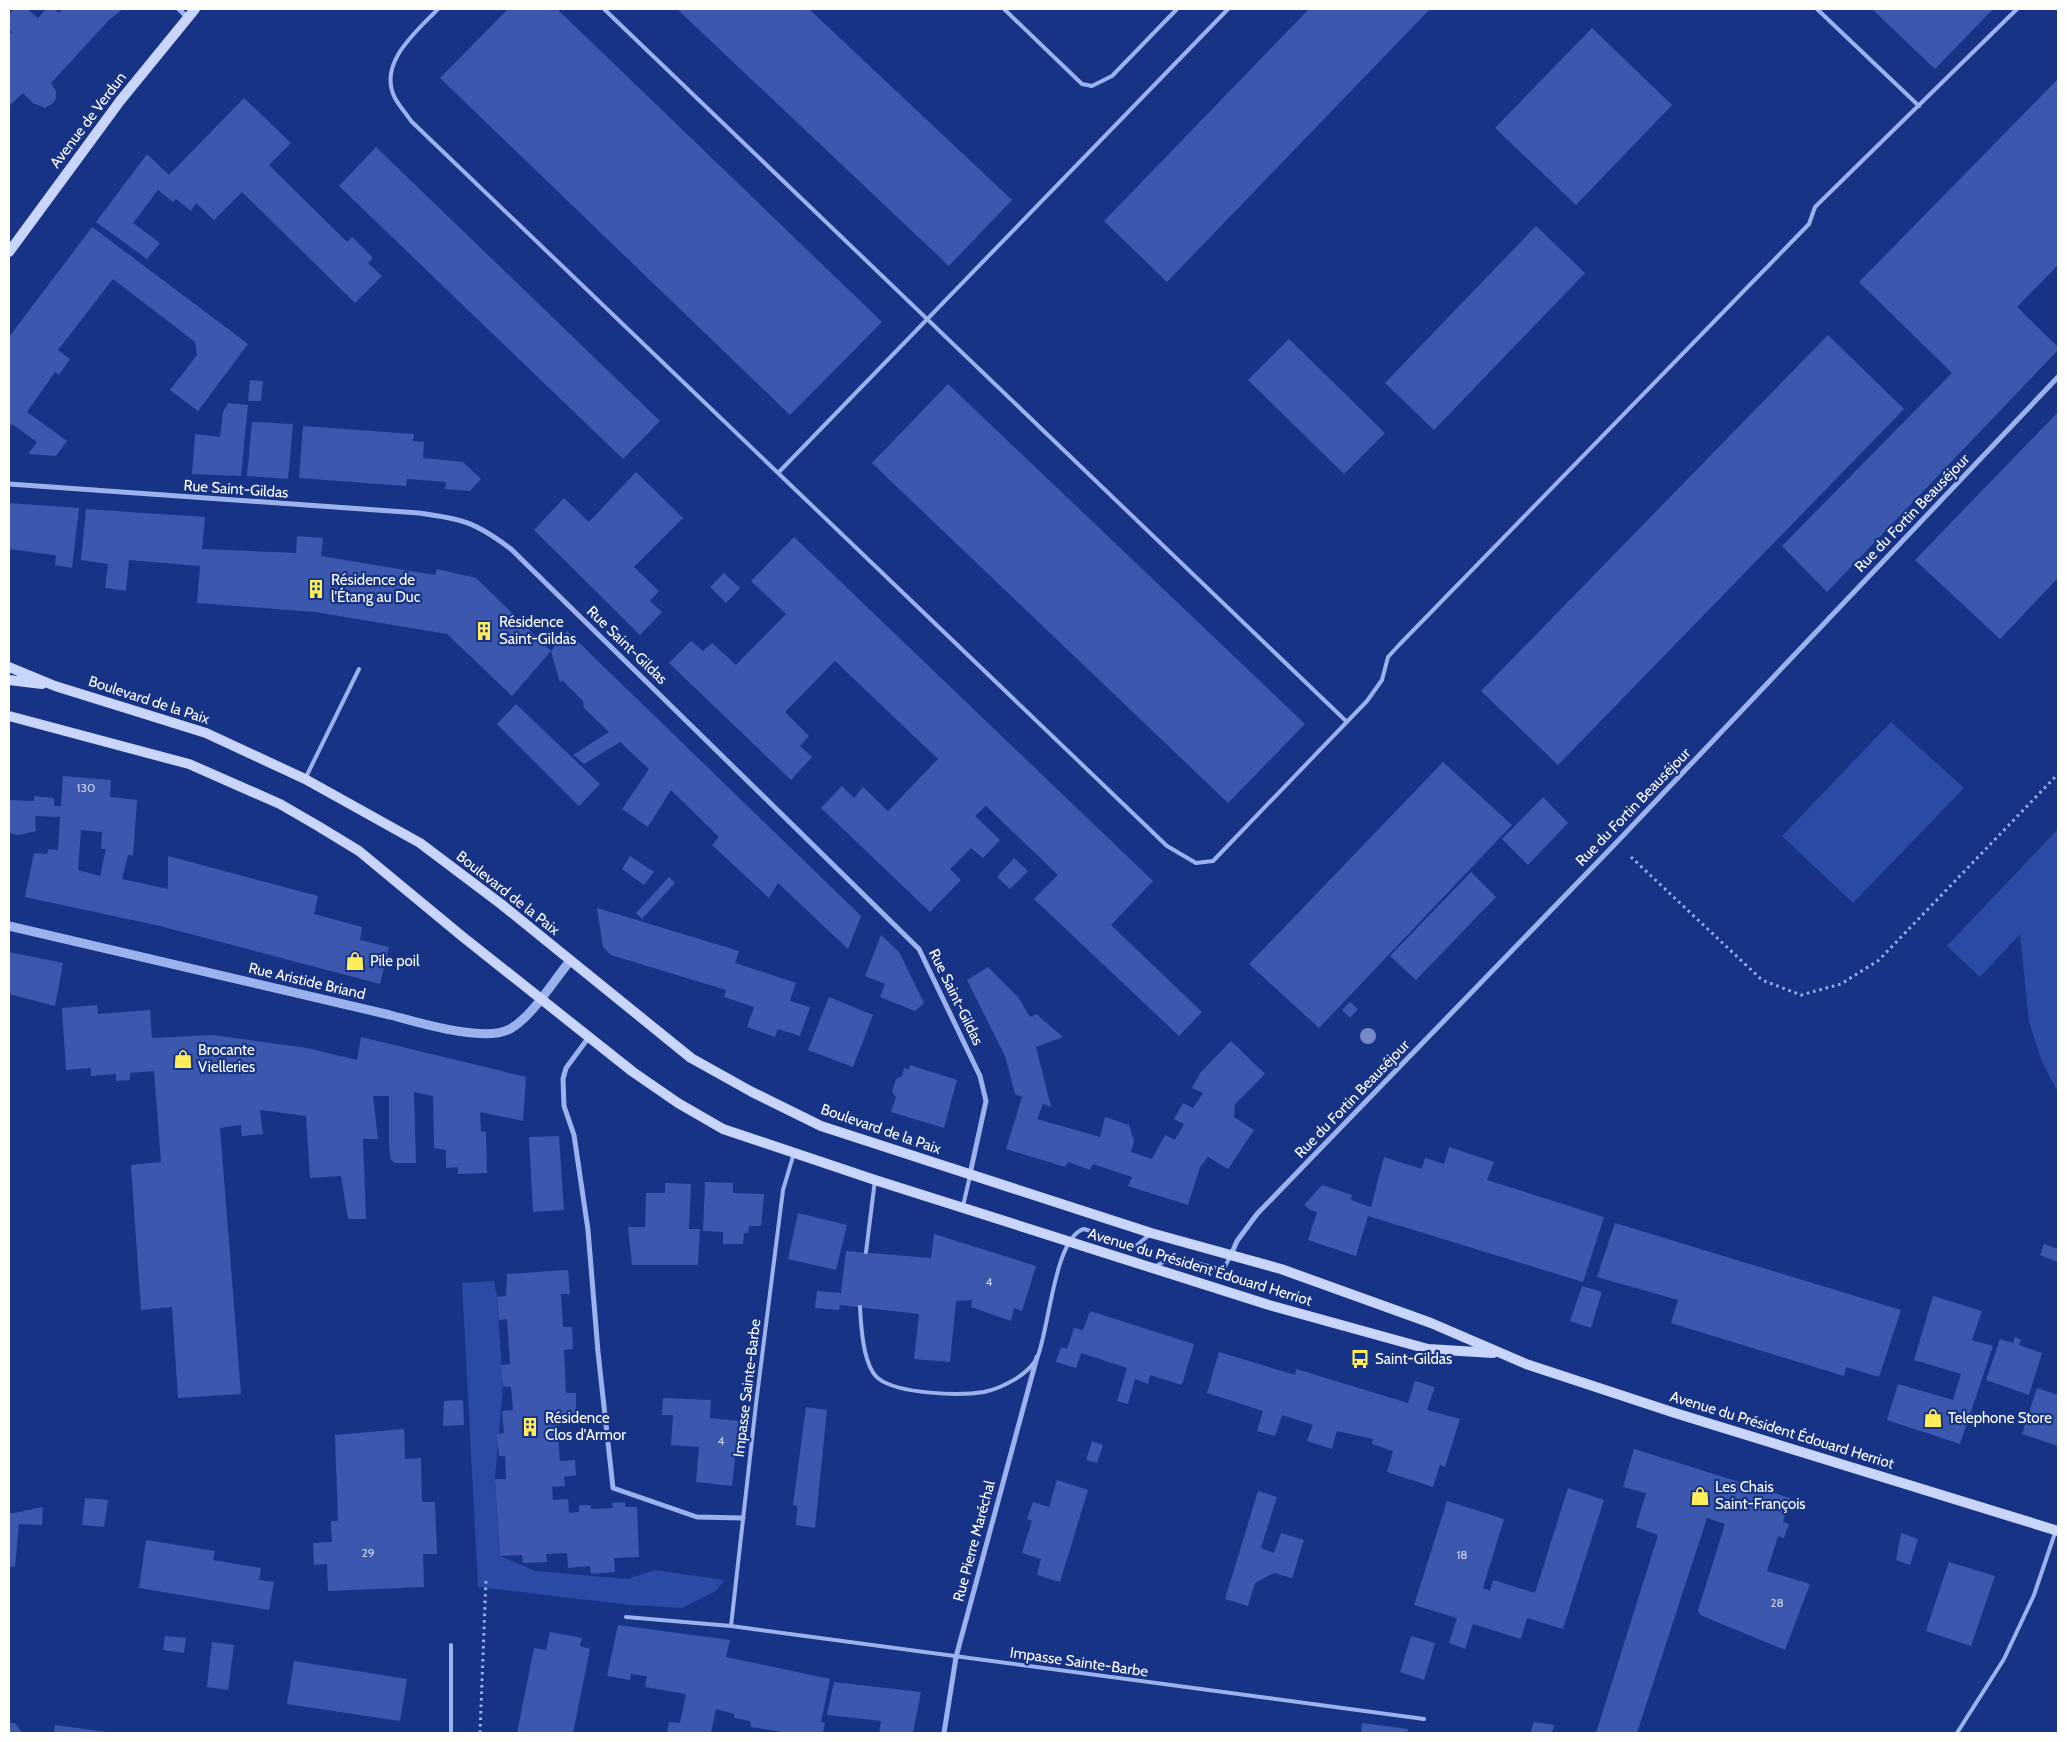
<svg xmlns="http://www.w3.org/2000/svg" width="2067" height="1742" font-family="Cabin,sans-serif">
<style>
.green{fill:#294aa5}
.building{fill:#3b58ae;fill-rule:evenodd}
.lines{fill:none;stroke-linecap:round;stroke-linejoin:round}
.path{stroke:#9cb2ed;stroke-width:3;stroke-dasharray:2.5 4;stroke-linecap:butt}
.service{stroke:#9cb2ed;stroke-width:4}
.minor{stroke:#9cb2ed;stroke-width:5}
.tertiary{stroke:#9cb2ed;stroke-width:9}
.secondary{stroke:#c9d5fa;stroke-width:10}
.tree{fill:#758ac6}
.labels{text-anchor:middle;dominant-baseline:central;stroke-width:4.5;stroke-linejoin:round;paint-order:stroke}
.number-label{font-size:12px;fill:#ced5eb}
.street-label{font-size:15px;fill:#fff;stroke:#173386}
.poi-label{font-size:15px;fill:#fff;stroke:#173386;text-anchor:start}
</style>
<rect width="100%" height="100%" fill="#173386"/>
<!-- green -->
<path class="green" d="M 1891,722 L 1964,788 L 1853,903 L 1782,836 Z
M 2058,829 L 2058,1092 L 2042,1062 L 2029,1022 L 2020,934 L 1980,977 L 1947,946 Z
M 494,1281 L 497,1297 L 503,1386 L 495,1479 L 500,1556 L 536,1571 L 627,1579 L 655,1570 L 724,1580 L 716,1591 L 682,1608 L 630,1605 L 478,1587 L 462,1283 Z"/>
<!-- building -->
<path class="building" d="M 14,9 L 27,9 L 38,18 L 46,9 L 54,9 L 59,13 L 63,9 L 123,9 L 108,21 L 51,83 L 56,91 L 56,99 L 52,104 L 45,108 L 33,103 L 23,93 L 10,105 L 9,104 L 9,35 L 12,32 L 9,30 L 9,14 Z
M 508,9 L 557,9 L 882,322 L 790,415 L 440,78 Z
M 677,9 L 809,9 L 1012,200 L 949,266 Z
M 1309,9 L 1430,9 L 1167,282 L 1104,221 Z
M 1872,9 L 1993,9 L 1935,69 Z
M 1592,28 L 1672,105 L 1576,205 L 1495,128 Z
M 2058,79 L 2058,265 L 2017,307 L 2058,347 L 2058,350 L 1827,592 L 1782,546 L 1952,373 L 1859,282 Z
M 244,98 L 291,143 L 269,165 L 347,242 L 352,237 L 373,258 L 368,263 L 382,276 L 355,303 L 242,192 L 214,220 L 196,203 L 191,211 L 176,199 L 173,202 L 158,190 L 133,223 L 160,243 L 147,259 L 96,222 L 147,154 L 169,175 Z
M 376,147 L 660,421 L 623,459 L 339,186 Z
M 1536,226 L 1585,273 L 1434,430 L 1385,383 Z
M 92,227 L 248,344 L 198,411 L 170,390 L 197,355 L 195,342 L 113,279 L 58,350 L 70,359 L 59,375 L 55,372 L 27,412 L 67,441 L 56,456 L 28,454 L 37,442 L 12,424 L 9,428 L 9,337 Z
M 1828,335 L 1904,409 L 1558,765 L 1481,691 Z
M 1289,339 L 1385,433 L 1344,474 L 1248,380 Z
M 250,380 L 263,381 L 261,401 L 248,401 Z
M 948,384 L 1305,724 L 1228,803 L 872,463 Z
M 228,403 L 248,405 L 241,476 L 192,474 L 195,434 L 220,437 L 223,412 Z
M 2058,412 L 2058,578 L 2000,639 L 1915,560 Z
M 252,422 L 293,424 L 288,479 L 247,476 Z
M 303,426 L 414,434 L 413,441 L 424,442 L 423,458 L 463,462 L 481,479 L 470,491 L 445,489 L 446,482 L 407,479 L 406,486 L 299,478 Z
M 636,472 L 683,518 L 634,567 L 659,591 L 650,601 L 662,612 L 640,635 L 534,530 L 564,498 L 589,522 Z
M 9,503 L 79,508 L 72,568 L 55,565 L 56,556 L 54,555 L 9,549 Z
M 86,509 L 205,517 L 202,549 L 296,553 L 297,536 L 323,538 L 321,556 L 435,575 L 437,569 L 476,578 L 551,651 L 567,631 L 569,633 L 861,916 L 848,949 L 778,883 L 769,898 L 712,845 L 719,837 L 671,790 L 648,827 L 622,809 L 649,769 L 620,742 L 584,764 L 573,755 L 609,732 L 584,708 L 583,701 L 562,680 L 560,683 L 551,651 L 512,696 L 447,634 L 315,612 L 197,603 L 200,566 L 129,560 L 126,591 L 105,588 L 108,564 L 81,560 Z
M 794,537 L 1153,881 L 1111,925 L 1202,1012 L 1179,1036 L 1034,899 L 1058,875 L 986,806 L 975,816 L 1000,840 L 983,858 L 971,848 L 950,869 L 961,880 L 930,912 L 821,808 L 842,786 L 854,798 L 863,787 L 888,811 L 938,759 L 835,661 L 785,712 L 809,736 L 800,746 L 812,757 L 791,780 L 669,663 L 691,641 L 703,651 L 712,643 L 736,665 L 786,614 L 751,581 Z
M 724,573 L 740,588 L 726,603 L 710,587 Z
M 516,704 L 600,784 L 579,806 L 497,724 Z
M 1443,762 L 1512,825 L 1319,1028 L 1249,964 Z
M 63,776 L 111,780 L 110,797 L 137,800 L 133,855 L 128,855 L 122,879 L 168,889 L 168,856 L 318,896 L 314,914 L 362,927 L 360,940 L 389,947 L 380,984 L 160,926 L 25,897 L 34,853 L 47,854 L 48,849 L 58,850 L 60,817 L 35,816 L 36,831 L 18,835 L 9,833 L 9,800 L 34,801 L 34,796 L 54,798 L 54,806 L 61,806 ZM 81,830 L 102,832 L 101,849 L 106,849 L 100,876 L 78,870 Z
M 1543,797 L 1568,823 L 1528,865 L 1502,839 Z
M 630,856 L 654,872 L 644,885 L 622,869 Z
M 1014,858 L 1028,871 L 1010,889 L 997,877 Z
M 1471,872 L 1496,897 L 1416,980 L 1390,956 Z
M 669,877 L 675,883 L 642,919 L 636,913 Z
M 597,908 L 739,951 L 735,963 L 796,983 L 790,1001 L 810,1007 L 800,1036 L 778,1029 L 775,1037 L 747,1027 L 754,1007 L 724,997 L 726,990 L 611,955 L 603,947 Z
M 881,935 L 899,952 L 924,1003 L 915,1011 L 880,997 L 885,984 L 865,976 Z
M 9,952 L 63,963 L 55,1006 L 9,994 Z
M 988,967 L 1018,997 L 1030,1017 L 1036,1014 L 1063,1037 L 1036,1047 L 1051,1107 L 1043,1104 L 1037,1119 L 1100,1137 L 1105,1117 L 1129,1125 L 1134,1141 L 1131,1152 L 1152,1159 L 1165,1135 L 1175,1140 L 1184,1124 L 1174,1119 L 1183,1103 L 1193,1108 L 1203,1093 L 1192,1088 L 1200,1073 L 1231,1041 L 1265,1074 L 1235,1104 L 1234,1117 L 1254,1130 L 1228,1169 L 1208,1157 L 1200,1167 L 1188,1205 L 1128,1186 L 1132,1177 L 1093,1164 L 1090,1170 L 1068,1162 L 1065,1167 L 1006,1149 L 1022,1097 L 1015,1094 L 1005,1056 L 967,980 Z
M 829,997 L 873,1015 L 853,1067 L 808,1050 Z
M 1350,1002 L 1358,1009 L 1350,1018 L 1342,1010 Z
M 97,1005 L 98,1014 L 150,1010 L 152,1038 L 213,1035 L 307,1048 L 357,1060 L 361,1037 L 526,1077 L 523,1121 L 480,1112 L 481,1131 L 486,1132 L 487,1173 L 458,1174 L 458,1167 L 446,1168 L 446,1150 L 434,1148 L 433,1096 L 414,1092 L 416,1163 L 395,1163 L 391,1160 L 389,1146 L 389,1096 L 373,1096 L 378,1139 L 363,1139 L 366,1219 L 348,1219 L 341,1176 L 310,1178 L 306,1116 L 260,1110 L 263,1134 L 242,1136 L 241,1125 L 220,1128 L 241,1394 L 178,1398 L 172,1307 L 141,1310 L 131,1165 L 161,1162 L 154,1071 L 130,1073 L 130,1080 L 116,1081 L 116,1074 L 91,1076 L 91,1068 L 66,1070 L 62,1008 Z
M 910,1065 L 957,1080 L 944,1128 L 891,1112 L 896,1097 L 892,1092 L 896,1079 L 902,1076 L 904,1068 L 909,1070 Z
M 559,1136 L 564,1210 L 533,1212 L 529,1137 Z
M 1449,1147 L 1494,1162 L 1487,1180 L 1604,1217 L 1583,1282 L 1368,1216 L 1356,1256 L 1308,1240 L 1317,1212 L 1310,1210 L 1304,1205 L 1322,1185 L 1352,1195 L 1351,1200 L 1371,1207 L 1384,1157 L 1422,1169 L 1425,1158 L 1444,1164 Z
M 705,1182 L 733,1183 L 733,1193 L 764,1194 L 761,1226 L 749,1226 L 748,1233 L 744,1233 L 743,1244 L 723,1244 L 723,1232 L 703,1231 Z
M 665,1183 L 691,1184 L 689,1229 L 700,1229 L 698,1265 L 632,1265 L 628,1227 L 645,1227 L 646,1193 L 665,1193 Z
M 798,1213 L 847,1225 L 836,1270 L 788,1259 Z
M 1615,1223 L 1901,1310 L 1879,1377 L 1846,1367 L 1844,1376 L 1671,1323 L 1678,1300 L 1597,1277 Z
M 934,1234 L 1036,1266 L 1022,1311 L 1014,1308 L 1011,1321 L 971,1307 L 972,1300 L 956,1301 L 950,1362 L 914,1359 L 919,1314 L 840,1305 L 839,1310 L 815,1308 L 817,1291 L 841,1293 L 846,1251 L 931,1258 Z
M 2044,1244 L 2058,1249 L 2058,1262 L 2040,1255 Z
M 568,1270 L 570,1294 L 561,1294 L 563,1327 L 572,1327 L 573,1349 L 564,1350 L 566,1393 L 576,1393 L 576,1419 L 557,1421 L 560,1461 L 575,1460 L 576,1475 L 564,1477 L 565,1486 L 552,1487 L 553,1500 L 568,1499 L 569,1513 L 579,1512 L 579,1505 L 591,1505 L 591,1509 L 613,1508 L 612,1503 L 625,1502 L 625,1507 L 637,1507 L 639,1557 L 614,1558 L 615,1572 L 591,1574 L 590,1566 L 568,1568 L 567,1553 L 546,1554 L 547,1562 L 523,1563 L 522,1555 L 500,1556 L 495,1479 L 506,1479 L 505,1456 L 499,1456 L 497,1434 L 504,1433 L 502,1411 L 513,1410 L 511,1387 L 503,1386 L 501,1365 L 510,1364 L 507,1319 L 499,1320 L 497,1297 L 506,1296 L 507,1274 Z
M 1582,1286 L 1602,1292 L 1591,1328 L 1570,1321 Z
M 1933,1296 L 1982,1311 L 1972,1340 L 1993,1346 L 1960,1444 L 1887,1420 L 1898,1384 L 1953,1400 L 1961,1374 L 1914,1360 Z
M 1090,1311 L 1194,1344 L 1182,1385 L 1150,1375 L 1148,1384 L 1135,1379 L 1128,1404 L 1117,1401 L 1127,1368 L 1081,1353 L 1076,1368 L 1056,1362 L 1061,1347 L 1067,1349 L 1074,1328 L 1083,1330 Z
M 2015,1337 L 2021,1340 L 2019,1345 L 2042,1353 L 2029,1395 L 1986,1380 L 2000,1339 L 2013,1343 Z
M 1219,1352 L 1295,1375 L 1296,1369 L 1408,1403 L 1415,1381 L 1435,1387 L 1427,1410 L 1460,1419 L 1445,1467 L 1440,1465 L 1433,1487 L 1387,1472 L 1393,1451 L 1372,1444 L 1373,1439 L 1337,1431 L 1332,1449 L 1307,1441 L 1313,1425 L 1282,1415 L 1275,1436 L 1257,1431 L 1263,1411 L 1207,1393 Z
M 2037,1388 L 2058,1395 L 2058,1446 L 2022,1434 Z
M 663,1398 L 711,1400 L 710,1418 L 739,1421 L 732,1486 L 696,1482 L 699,1447 L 671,1445 L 673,1415 L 662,1415 Z
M 463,1400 L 464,1425 L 443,1426 L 444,1401 Z
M 806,1407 L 827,1410 L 815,1528 L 796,1525 L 797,1506 L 793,1505 Z
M 404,1429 L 405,1459 L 421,1458 L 422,1502 L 435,1502 L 437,1554 L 423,1554 L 424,1587 L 328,1591 L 327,1564 L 314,1565 L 313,1543 L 332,1542 L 331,1521 L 338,1521 L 335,1435 Z
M 1092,1441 L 1103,1445 L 1097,1463 L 1086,1460 Z
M 1634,1449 L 1790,1498 L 1783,1522 L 1789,1524 L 1784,1538 L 1778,1536 L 1767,1571 L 1810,1584 L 1785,1650 L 1700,1615 L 1698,1610 L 1725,1524 L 1707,1518 L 1637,1733 L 1596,1733 L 1658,1535 L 1636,1527 L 1646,1493 L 1623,1487 Z
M 1057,1480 L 1088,1490 L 1060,1582 L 1037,1575 L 1041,1559 L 1022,1553 L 1032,1521 L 1027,1519 L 1033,1502 L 1049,1507 Z
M 1568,1488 L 1604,1500 L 1563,1629 L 1527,1618 L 1521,1639 L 1473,1624 L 1465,1649 L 1449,1643 L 1457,1618 L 1414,1605 L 1447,1501 L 1504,1519 L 1483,1588 L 1490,1591 L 1493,1580 L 1535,1593 Z
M 1258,1491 L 1277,1497 L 1261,1548 L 1274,1553 L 1281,1533 L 1304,1540 L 1292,1578 L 1274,1573 L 1255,1583 L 1248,1606 L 1225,1599 Z
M 85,1498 L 108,1500 L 104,1527 L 82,1525 Z
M 43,1507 L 42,1525 L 19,1524 L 15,1567 L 9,1566 L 9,1514 Z
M 1901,1533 L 1918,1539 L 1910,1565 L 1896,1560 Z
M 146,1540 L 215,1551 L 213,1560 L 261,1568 L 259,1580 L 274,1582 L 269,1610 L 139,1588 Z
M 1949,1562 L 1995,1576 L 1971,1646 L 1926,1631 Z
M 618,1625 L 730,1640 L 726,1657 L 830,1679 L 821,1722 L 825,1723 L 823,1733 L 788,1733 L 751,1727 L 750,1721 L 734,1718 L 734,1714 L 716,1709 L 711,1733 L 667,1733 L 669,1722 L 680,1723 L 686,1694 L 645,1687 L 647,1676 L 631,1674 L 630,1680 L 607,1676 Z
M 550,1632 L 582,1638 L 580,1646 L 590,1649 L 573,1733 L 517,1733 L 534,1648 L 546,1650 Z
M 165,1636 L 186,1638 L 184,1653 L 163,1650 Z
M 1411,1636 L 1435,1643 L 1424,1680 L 1400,1672 Z
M 212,1642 L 234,1645 L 228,1690 L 207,1687 Z
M 294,1661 L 407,1679 L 400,1721 L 287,1704 Z
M 834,1682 L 921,1692 L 913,1733 L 879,1733 L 881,1721 L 827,1715 Z
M 1534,1722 L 1554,1725 L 1552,1733 L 1530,1733 Z
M 9,1723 L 15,1723 L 22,1733 L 9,1733 Z
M 1362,1723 L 1408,1729 L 1407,1733 L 1361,1733 Z
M 55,1725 L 107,1732 L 106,1733 L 54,1733 Z"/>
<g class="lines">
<!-- path -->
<path class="path" d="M 1631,857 L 1762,980 L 1801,995 L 1841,984 L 1879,960 L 2058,774
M 480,1733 L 486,1579"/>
<!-- service -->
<path class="service" d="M 438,9 C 417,31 377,63 395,98 C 399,106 406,113 411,121 L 1167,846 L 1196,863 L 1213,861 L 1367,701 L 1382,680 L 1388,657 L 1399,645 L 1809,224 L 1815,207 L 2017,9
M 604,9 L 1347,722
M 1004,9 L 1082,84 L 1092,86 L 1112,76 L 1177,9
M 1817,9 L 1919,106
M 778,473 L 1228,9
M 306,777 L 359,669
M 794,1153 L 783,1190 L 756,1404 L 731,1626 L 1424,1719
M 963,1206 L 970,1176
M 866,1252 L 875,1180
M 1154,1267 L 1173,1257 L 1223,1270 L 1230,1257
M 860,1307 C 861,1326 863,1367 879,1379 C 899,1394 960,1396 984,1392 C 1002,1388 1028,1375 1037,1358 C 1049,1332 1054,1237 1084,1229 L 1136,1246 L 1149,1235
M 626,1617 L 731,1626
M 451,1733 L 451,1645
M 1957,1733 L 2004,1659 L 2034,1595 L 2056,1530"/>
<!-- minor -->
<path class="minor" d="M 179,9 L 187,17
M 9,484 L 419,513 C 463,519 475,522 511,549 L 919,949 L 980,1076 L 986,1101 L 970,1174
M 589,1037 L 566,1068 L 563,1079 L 564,1106 L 574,1135 L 588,1230 L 598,1352 L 613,1488 L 697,1517 L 743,1518
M 1231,1255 L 1237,1241 L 1257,1214 L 1616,843 L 2058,377
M 944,1733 L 956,1657 L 1037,1357"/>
<!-- tertiary -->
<path class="tertiary" d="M 9,926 L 390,1015 C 417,1022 484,1043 510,1029 C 533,1016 553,981 570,961"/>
<!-- secondary -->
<path class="secondary" d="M 9,252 L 120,101 L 195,9
M 9,667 L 55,686 L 206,733 L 305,779 L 420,843 L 501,904 L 691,1058 L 752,1092 L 821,1126 L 1151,1233 L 1281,1269 L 1431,1323 L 1526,1364 L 1675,1413 L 2058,1531
M 9,680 L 42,684
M 9,716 L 189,764 L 280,804 L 318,826 L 359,851 L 463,937 L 633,1072 L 678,1103 L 723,1129 L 875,1180 L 1269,1305 L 1428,1349 L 1493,1353"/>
</g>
<!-- trees -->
<circle class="tree" cx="1368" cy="1036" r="8"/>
<!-- icons -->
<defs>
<g id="building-bare" transform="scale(1.5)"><path d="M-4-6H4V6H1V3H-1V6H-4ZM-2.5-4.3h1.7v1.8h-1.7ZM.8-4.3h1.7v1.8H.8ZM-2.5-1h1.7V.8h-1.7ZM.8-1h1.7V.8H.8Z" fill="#ffed59" stroke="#173386" stroke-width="2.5" paint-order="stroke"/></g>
<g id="shop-bare" transform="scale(1.5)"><path d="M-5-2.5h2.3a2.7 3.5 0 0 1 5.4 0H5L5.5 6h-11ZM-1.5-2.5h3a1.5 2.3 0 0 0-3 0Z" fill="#ffed59" stroke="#173386" stroke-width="2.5" paint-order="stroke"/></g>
<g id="bus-bare" transform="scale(1.5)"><path d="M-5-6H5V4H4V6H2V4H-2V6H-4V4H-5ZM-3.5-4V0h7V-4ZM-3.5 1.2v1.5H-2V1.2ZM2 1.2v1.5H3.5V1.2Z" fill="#ffed59" stroke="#173386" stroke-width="2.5" paint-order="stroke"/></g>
</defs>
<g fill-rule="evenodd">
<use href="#building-bare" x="316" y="589"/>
<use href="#building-bare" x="484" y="631"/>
<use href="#shop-bare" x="355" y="961"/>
<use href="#shop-bare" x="183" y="1059"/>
<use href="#bus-bare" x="1360" y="1359"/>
<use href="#shop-bare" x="1933" y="1418"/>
<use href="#building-bare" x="530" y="1427"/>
<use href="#shop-bare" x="1700" y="1496"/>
</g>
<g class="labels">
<!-- number labels -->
<g class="number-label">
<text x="86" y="787">130</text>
<text x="989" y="1281">4</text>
<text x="721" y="1440">4</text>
<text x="368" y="1552">29</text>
<text x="1462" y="1554">18</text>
<text x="1777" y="1602">28</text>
</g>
<!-- street labels -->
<g class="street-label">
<text transform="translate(88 120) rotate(-53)">Avenue de Verdun</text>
<text transform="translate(236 489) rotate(4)">Rue Saint-Gildas</text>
<text transform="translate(1912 513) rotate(-46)">Rue du Fortin Beauséjour</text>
<text transform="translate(627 645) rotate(44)">Rue Saint-Gildas</text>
<text transform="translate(149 700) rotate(18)">Boulevard de la Paix</text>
<text transform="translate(1633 807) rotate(-46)">Rue du Fortin Beauséjour</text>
<text transform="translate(508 893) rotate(38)">Boulevard de la Paix</text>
<text transform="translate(307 981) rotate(13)">Rue Aristide Briand</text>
<text transform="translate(956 997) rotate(64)">Rue Saint-Gildas</text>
<text transform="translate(1352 1099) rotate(-46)">Rue du Fortin Beauséjour</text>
<text transform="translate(881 1129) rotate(19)">Boulevard de la Paix</text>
<text transform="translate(1200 1267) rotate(17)">Avenue du Président Édouard Herriot</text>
<text transform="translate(747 1388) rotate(-83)">Impasse Sainte-Barbe</text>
<text transform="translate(1782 1430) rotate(17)">Avenue du Président Édouard Herriot</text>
<text transform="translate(974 1541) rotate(-75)">Rue Pierre Maréchal</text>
<text transform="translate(1079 1662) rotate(8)">Impasse Sainte-Barbe</text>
</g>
<!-- poi labels -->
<g class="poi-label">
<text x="331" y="580">Résidence de<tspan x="331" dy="17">l'Étang au Duc</tspan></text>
<text x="499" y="622">Résidence<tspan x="499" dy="17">Saint-Gildas</tspan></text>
<text x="370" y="961">Pile poil</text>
<text x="198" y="1050">Brocante<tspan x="198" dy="17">Vielleries</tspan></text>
<text x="1375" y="1359">Saint-Gildas</text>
<text x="545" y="1418">Résidence<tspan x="545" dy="17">Clos d'Armor</tspan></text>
<text x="1948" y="1418">Telephone Store</text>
<text x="1715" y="1487">Les Chais<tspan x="1715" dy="17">Saint-François</tspan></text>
</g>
</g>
<!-- border -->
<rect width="2067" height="1742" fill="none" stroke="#ffffff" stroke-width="20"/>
</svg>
